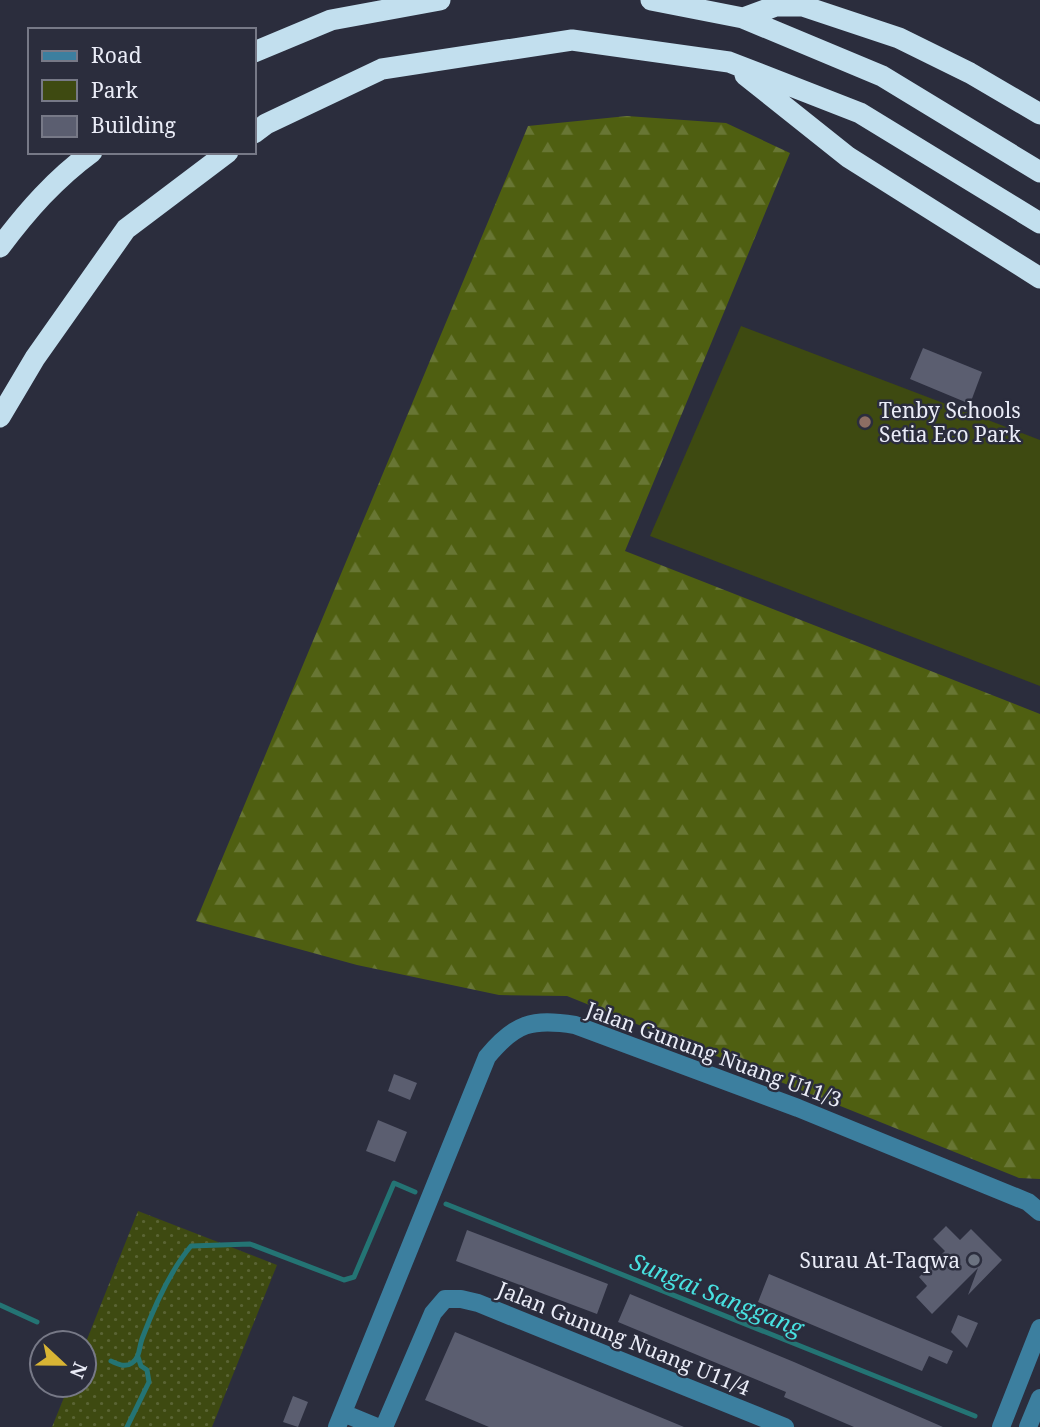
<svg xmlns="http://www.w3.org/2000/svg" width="1040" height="1427" font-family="'Noto Serif',serif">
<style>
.green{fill:url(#green-dots)}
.forest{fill:url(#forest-firs)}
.pitch{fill:#3e4a11}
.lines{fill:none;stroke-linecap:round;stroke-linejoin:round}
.stream{stroke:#247474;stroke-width:5}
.building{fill:#5b5e70}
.minor{stroke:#3c7f9f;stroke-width:18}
.highway{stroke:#c2dfee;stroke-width:21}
.education-dot{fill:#8d6e63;stroke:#2b2d3d;stroke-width:2.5}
.worship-dot{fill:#6b7280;stroke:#2b2d3d;stroke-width:2.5}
.labels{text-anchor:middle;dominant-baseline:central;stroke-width:5;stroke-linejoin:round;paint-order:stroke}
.poi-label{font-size:21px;fill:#eaecf7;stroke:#2b2d3d;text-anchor:start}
.street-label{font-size:21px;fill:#eaecf7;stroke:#2b2d3d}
.water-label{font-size:23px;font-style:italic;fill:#48e1e1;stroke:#2b2d3d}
</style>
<defs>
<pattern id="green-dots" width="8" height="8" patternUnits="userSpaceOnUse" patternTransform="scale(1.75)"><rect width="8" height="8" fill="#3e4a11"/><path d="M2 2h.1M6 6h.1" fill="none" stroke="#5a6434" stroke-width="1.8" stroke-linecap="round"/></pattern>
<pattern id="forest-firs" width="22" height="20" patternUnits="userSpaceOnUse" patternTransform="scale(1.75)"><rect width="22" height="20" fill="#4f5f11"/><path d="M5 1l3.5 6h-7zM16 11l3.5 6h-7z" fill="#687634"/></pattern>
</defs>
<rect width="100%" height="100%" fill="#2b2d3d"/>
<!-- green -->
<path class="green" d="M 138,1211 L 277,1265 L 212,1427 L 52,1427 L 69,1385 L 84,1385 L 84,1347 Z"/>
<!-- forest -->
<path class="forest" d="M 627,116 L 726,123 L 790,153 L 625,551 L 1040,714 L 1040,1179 L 1019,1178 L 567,996 L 499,995 L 357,965 L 196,921 L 528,126 Z"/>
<!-- pitch -->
<path class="pitch" d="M 741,326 L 1040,440 L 1040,686 L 650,536 Z"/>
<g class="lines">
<!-- stream -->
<path class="stream" d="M 446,1204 L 975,1416
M 0,1305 L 37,1322
M 111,1361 C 118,1364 125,1368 132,1363 C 140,1358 139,1347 142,1339 C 154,1307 169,1272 191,1246 L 250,1244 L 344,1280 L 354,1277 L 394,1183 L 415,1192
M 127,1427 L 149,1382 L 147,1370 L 141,1366 L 138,1357"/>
</g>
<!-- building -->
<path class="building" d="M 923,348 L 982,372 L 970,404 L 910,379 Z
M 394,1074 L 417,1083 L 410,1100 L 388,1091 Z
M 378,1120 L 407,1132 L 395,1162 L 366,1151 Z
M 946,1226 L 960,1240 L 971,1229 L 1002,1260 L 968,1295 L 978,1268 L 932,1314 L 916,1297 L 927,1286 L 919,1277 L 945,1251 L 933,1239 Z
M 467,1230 L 608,1284 L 597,1314 L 456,1261 Z
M 769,1274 L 953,1351 L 947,1364 L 929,1356 L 922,1371 L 758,1302 Z
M 630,1294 L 794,1362 L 943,1427 L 854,1427 L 784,1397 L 786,1392 L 618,1322 Z
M 958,1315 L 978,1323 L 967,1348 L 951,1332 Z
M 455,1332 L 684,1427 L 489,1427 L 425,1400 Z
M 293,1396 L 308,1402 L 298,1427 L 283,1422 Z"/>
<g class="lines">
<!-- minor -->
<path class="minor" d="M 343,1413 L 377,1427
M 337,1427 L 487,1057 C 515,1023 532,1018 575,1025 L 798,1108 L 1028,1202 L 1040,1212
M 384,1427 L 433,1313 L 445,1299 L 461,1299 L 478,1303 L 785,1427
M 1001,1427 L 1040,1328
M 1028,1427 L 1040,1398"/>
<!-- highway -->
<path class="highway" d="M 651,0 L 743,18 L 882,76 L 1040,172
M 743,18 L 776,6 L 803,6 L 899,38 L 970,73 L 1040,114
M 254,52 L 331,20 L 440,0
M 745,75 L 848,157 L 1040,278
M 254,133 L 266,124 L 382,69 L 572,40 L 729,62 L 860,113 L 1040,223
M 0,247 C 27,211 55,179 92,152
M 0,417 L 35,358 L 126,229 L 228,152"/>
</g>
<!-- markers -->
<circle class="education-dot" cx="865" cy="422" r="7"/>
<circle class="worship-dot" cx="974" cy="1260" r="7"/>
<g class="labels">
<!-- poi labels -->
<g class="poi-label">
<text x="879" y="410">Tenby Schools<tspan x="879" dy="24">Setia Eco Park</tspan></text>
<text x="960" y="1260" text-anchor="end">Surau At-Taqwa</text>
</g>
<!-- street labels -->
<g class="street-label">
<text transform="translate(714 1054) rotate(20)">Jalan Gunung Nuang U11/3</text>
<text transform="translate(624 1338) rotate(22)">Jalan Gunung Nuang U11/4</text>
</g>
<!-- water labels -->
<g class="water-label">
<text transform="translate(717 1294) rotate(22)">Sungai Sanggang</text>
</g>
</g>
<!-- legend -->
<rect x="28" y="28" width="228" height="126" fill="#2b2d3d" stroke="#777987" stroke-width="2"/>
<rect x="42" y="51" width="35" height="10" fill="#3c7f9f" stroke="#777987" stroke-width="2"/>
<text x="91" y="63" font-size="21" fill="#eaecf7">Road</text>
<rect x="42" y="80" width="35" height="21" fill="#3e4a11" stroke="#777987" stroke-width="2"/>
<text x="91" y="98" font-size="21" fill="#eaecf7">Park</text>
<rect x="42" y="116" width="35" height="21" fill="#5b5e70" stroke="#777987" stroke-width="2"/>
<text x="91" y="133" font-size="21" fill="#eaecf7">Building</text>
<!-- north arrow -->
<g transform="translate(63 1364) rotate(112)"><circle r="33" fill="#2b2d3d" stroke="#777987" stroke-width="2"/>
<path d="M0-5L12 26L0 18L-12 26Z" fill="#d8b434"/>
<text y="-10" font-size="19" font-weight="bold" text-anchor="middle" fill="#eaecf7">N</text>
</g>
</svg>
